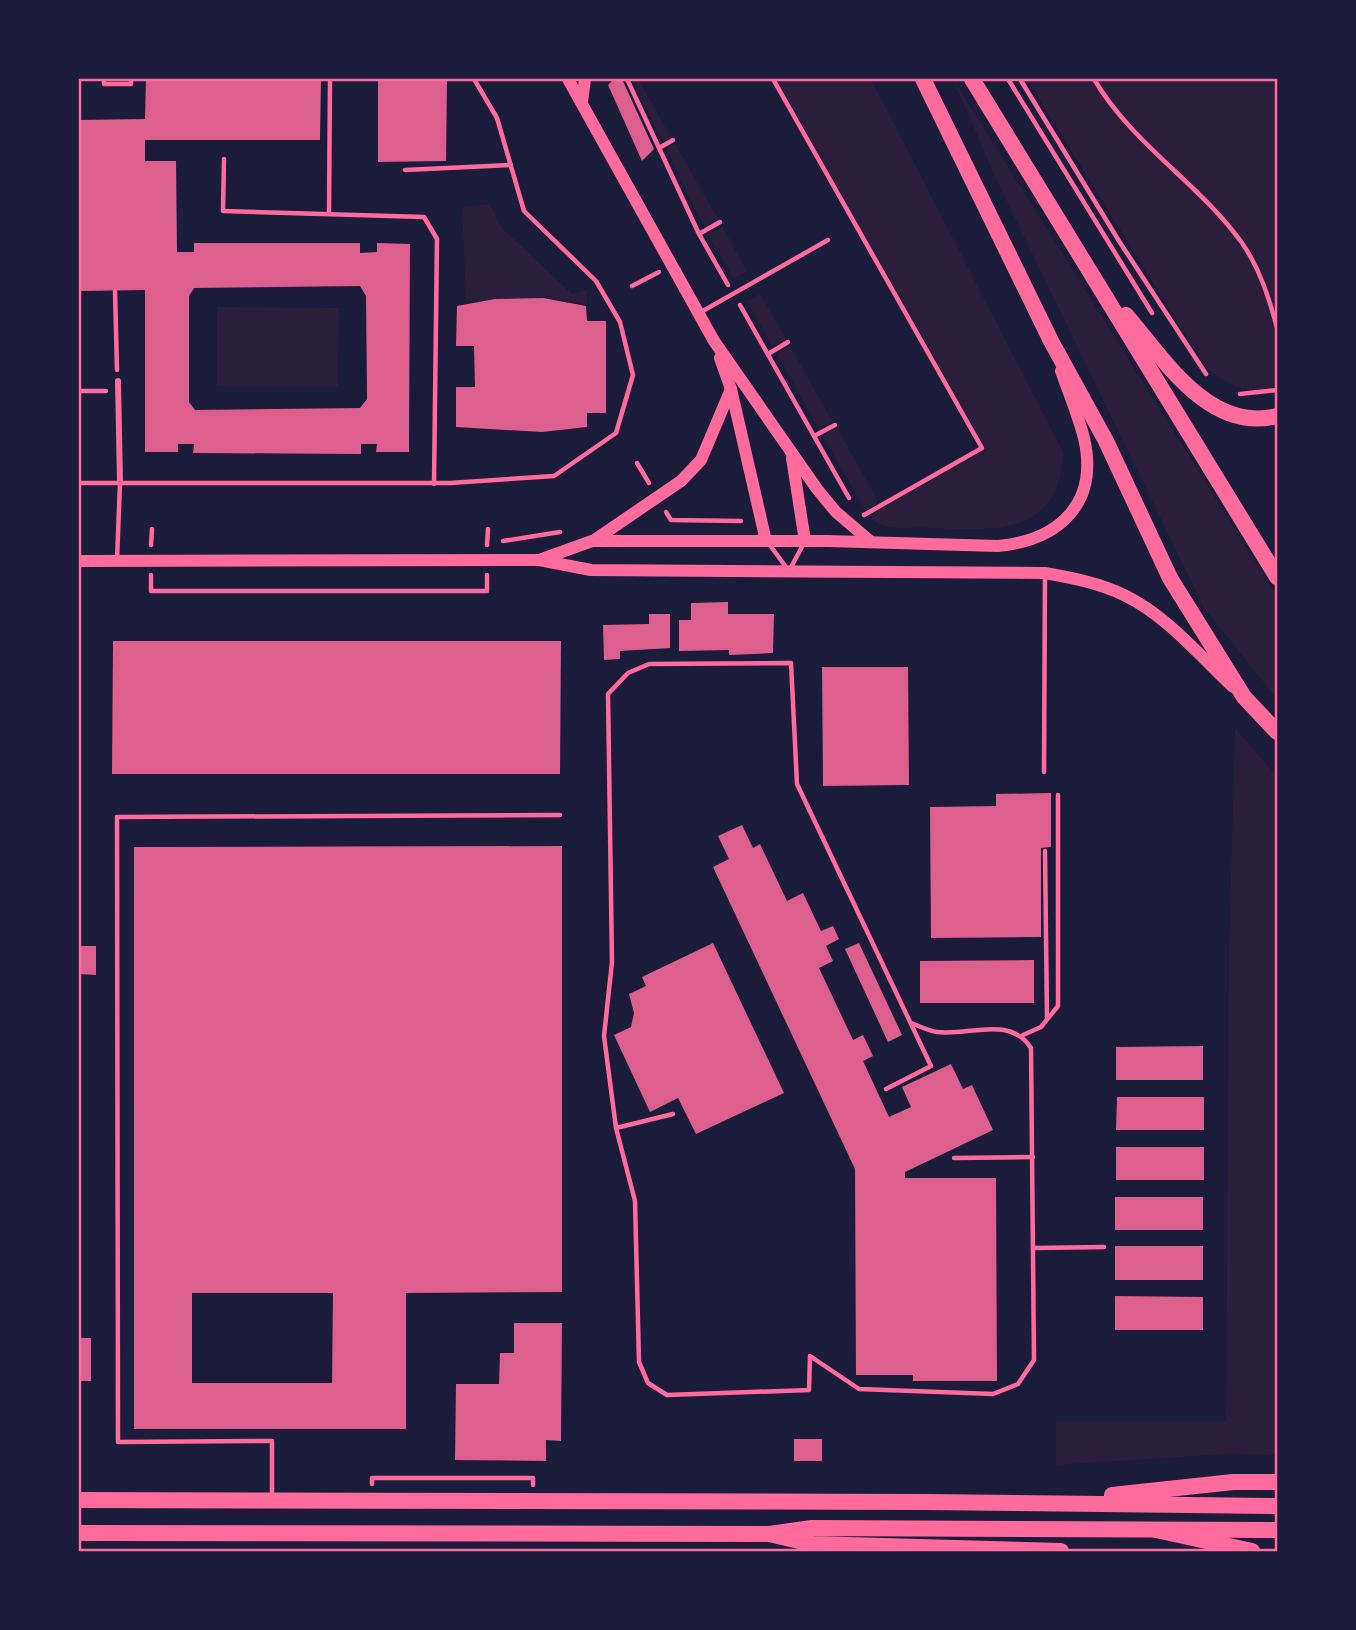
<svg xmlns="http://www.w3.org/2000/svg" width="1356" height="1630" viewBox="0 0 1356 1630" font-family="'Open Sans',sans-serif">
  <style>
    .green { fill: #2a1e3b }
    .building { fill: #dd5f8e; fill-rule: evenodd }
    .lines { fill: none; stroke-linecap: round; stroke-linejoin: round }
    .path { stroke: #ff6b9d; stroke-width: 4.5 }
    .service { stroke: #ff6b9d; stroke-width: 4.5 }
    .pedestrian { stroke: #ff6b9d; stroke-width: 6 }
    .tertiary { stroke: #ff6b9d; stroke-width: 12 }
    .primary { stroke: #ff6b9d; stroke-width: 16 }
    .trunk { stroke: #ff6b9d; stroke-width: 16 }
    .neatline { fill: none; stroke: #ff6b9d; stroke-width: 2.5 }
  </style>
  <rect width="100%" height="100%" fill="#1b1b3a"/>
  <g class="green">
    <path d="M632,79H638L671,137L662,142Z"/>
    <path d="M776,79H871L1063,452C1060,538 993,530 929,528C909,527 882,532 868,516L986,449Z"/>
    <path d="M953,79L1277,596V699L1204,608L996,179Z"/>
    <path d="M1027,79H1277V387C1246,394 1227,386 1204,365Z"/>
    <path d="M675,144L718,219L704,227L666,149Z"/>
    <path d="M490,204L501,227L572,294L587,290V305L544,297L466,301L462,207Z"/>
    <path d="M722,226L747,271L734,279L708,234Z"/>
    <path d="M760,294L786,338L772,346L747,301Z"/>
    <path d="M217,307L339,308L338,386H217Z"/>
    <path d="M790,346L832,421L819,429L777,354Z"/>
    <path d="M837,428L879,503L866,511L823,436Z"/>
    <path d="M1235,728L1277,776V1455L1227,1454L1056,1465V1422H1226L1229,949Z"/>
  </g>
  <g class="building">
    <path d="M146,79H321L320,140H145V161H176L177,252H194V243H360V253L377,252V243L410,244L409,452H376L377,444H361V454L193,453L194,444H178V452H145V290L79,291V120L145,119ZM360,286L366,296L367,399L360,408L195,410L189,402V296L194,288Z"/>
    <path d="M614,79H622L654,149L642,161L608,85Z"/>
    <path d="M378,81H447L446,161L378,162Z"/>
    <path d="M543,298L586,306L587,321H606V413H587V427L542,432L456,427V387H475L474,346H456L457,306L495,299Z"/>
    <path d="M728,602V614H774L773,653L729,655V650L679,651V620H691V603Z"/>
    <path d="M649,614H670V648L620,651V659L604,660L603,625L649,624Z"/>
    <path d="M113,641H561L560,774H112Z"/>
    <path d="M822,667H908L909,785L823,786Z"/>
    <path d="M1051,793V847L1041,848V937L931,938L930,807L996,806V794Z"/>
    <path d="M742,825L753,848L760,844L787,901L803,893L821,931L833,926L839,939L826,946L833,961L819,968L853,1040L863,1035L873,1056L863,1061L889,1117L911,1107L902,1087L951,1064L963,1089L972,1085L993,1130L905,1172V1178H996L997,1381H913V1375H856L855,1169L713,867L729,859L718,836Z"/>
    <path d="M562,846V1292L406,1293V1429H134V847ZM192,1293H333L332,1383H192Z"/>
    <path d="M713,943L784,1093L696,1134L678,1098L650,1112L614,1035L631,1027L634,1013L629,994L646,986L642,977Z"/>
    <path d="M859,943L902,1035L888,1042L845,949Z"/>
    <path d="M79,946H96V975L79,974Z"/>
    <path d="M1034,960V1003H920V961Z"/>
    <path d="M1203,1046V1080H1116V1047Z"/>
    <path d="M1117,1097H1204V1130H1116Z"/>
    <rect x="1116" y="1147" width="88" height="33"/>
    <rect x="1115" y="1197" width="88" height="33"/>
    <rect x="1115" y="1246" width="88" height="34"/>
    <path d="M1115,1296L1203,1297V1330H1115Z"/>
    <path d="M514,1323H562L561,1441L546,1440V1461L455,1460L456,1384H499L500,1353H514Z"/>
    <rect x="79" y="1338" width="12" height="43"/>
    <rect x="794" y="1439" width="28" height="22"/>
  </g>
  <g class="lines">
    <g class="path">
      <path d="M627,79L699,234L728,285"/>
      <path d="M773,79L982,448L864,515"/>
      <path d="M1008,79L1152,313"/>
      <path d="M1020,79L1119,241L1206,374"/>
      <path d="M1094,79C1132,144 1199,183 1242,243C1260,269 1269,298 1277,328"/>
      <path d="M659,148L673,140"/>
      <path d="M699,234L720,222"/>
      <path d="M632,286L659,272"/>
      <path d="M115,291L117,370"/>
      <path d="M740,305L849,498"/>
      <path d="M768,354L788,342"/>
      <path d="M79,391H106"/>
      <path d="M1240,394L1277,390"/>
      <path d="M814,436L835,425"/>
      <path d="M637,463L649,483"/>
      <path d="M666,512L671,520L741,521"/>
      <path d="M503,541L560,532"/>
      <path d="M151,545L152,529"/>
      <path d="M487,545L488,529"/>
      <path d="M151,575V591H487V575"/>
      <path d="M372,1484V1478H533V1485"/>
    </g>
    <g class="service">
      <path d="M104,79V84H131V79"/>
      <path d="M224,159L223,211L424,217L437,239L434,484"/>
      <path d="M405,170L511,165"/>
      <path d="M329,214L330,79"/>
      <path d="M701,312L828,240"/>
      <path d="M79,483H450L554,476L616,433L633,375L620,322L596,281L524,211L497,118L474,79"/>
      <path d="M769,544L789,571L804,543"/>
      <path d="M117,560L120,483"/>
      <path d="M1044,772L1045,573"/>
      <path d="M1045,851L1047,1018"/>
      <path d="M1023,1035L1041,1027L1058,1006V795"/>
      <path d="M886,1089L931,1066L797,784L791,663L649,664L628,673L608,694L612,962L604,1036L616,1128L635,1201L639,1362L648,1383L667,1395L809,1390L810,1356L859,1389L993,1394L1018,1384L1034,1360L1031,1048C1010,1015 970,1036 937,1032C929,1031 919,1026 911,1023"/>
      <path d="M616,1128L673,1114"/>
      <path d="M954,1158L1033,1157"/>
      <path d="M1035,1248L1104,1247"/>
      <path d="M272,1496V1441L118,1442L117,817L560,815"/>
    </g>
    <path class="pedestrian" d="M118,381L120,483"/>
    <g class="tertiary">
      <path d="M568,79L714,341L817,489L836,512L870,541"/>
      <path d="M582,102L585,79"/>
      <path d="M720,358L731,389L766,541"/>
      <path d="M792,458L805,541"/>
      <path d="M593,541L681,481L701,460L731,389"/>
      <path d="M542,559L592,541H828L998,546C1060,540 1099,503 1084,438C1078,415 1069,393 1061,371"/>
      <path d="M79,561L539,560L591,570L1045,573C1073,578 1099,583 1124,595C1166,615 1200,656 1233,687"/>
    </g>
    <g class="primary">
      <path d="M1112,1495L1233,1482H1277"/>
      <path d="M79,1500L926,1502L1277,1506"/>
      <path d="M79,1533L769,1534L812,1528L1277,1530"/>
    </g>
    <g class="trunk">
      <path d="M923,79L1051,341L1106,441L1170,578L1244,697L1277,732"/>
      <path d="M972,79L1277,577"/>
      <path d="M1126,315C1164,359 1209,433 1277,416"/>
      <path d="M1156,1530L1252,1551"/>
      <path d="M769,1534L812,1544L1061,1551"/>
    </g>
  </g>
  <rect width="1356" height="1630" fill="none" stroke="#1b1b3a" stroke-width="161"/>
  <rect x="80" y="80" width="1196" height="1470" class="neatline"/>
</svg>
